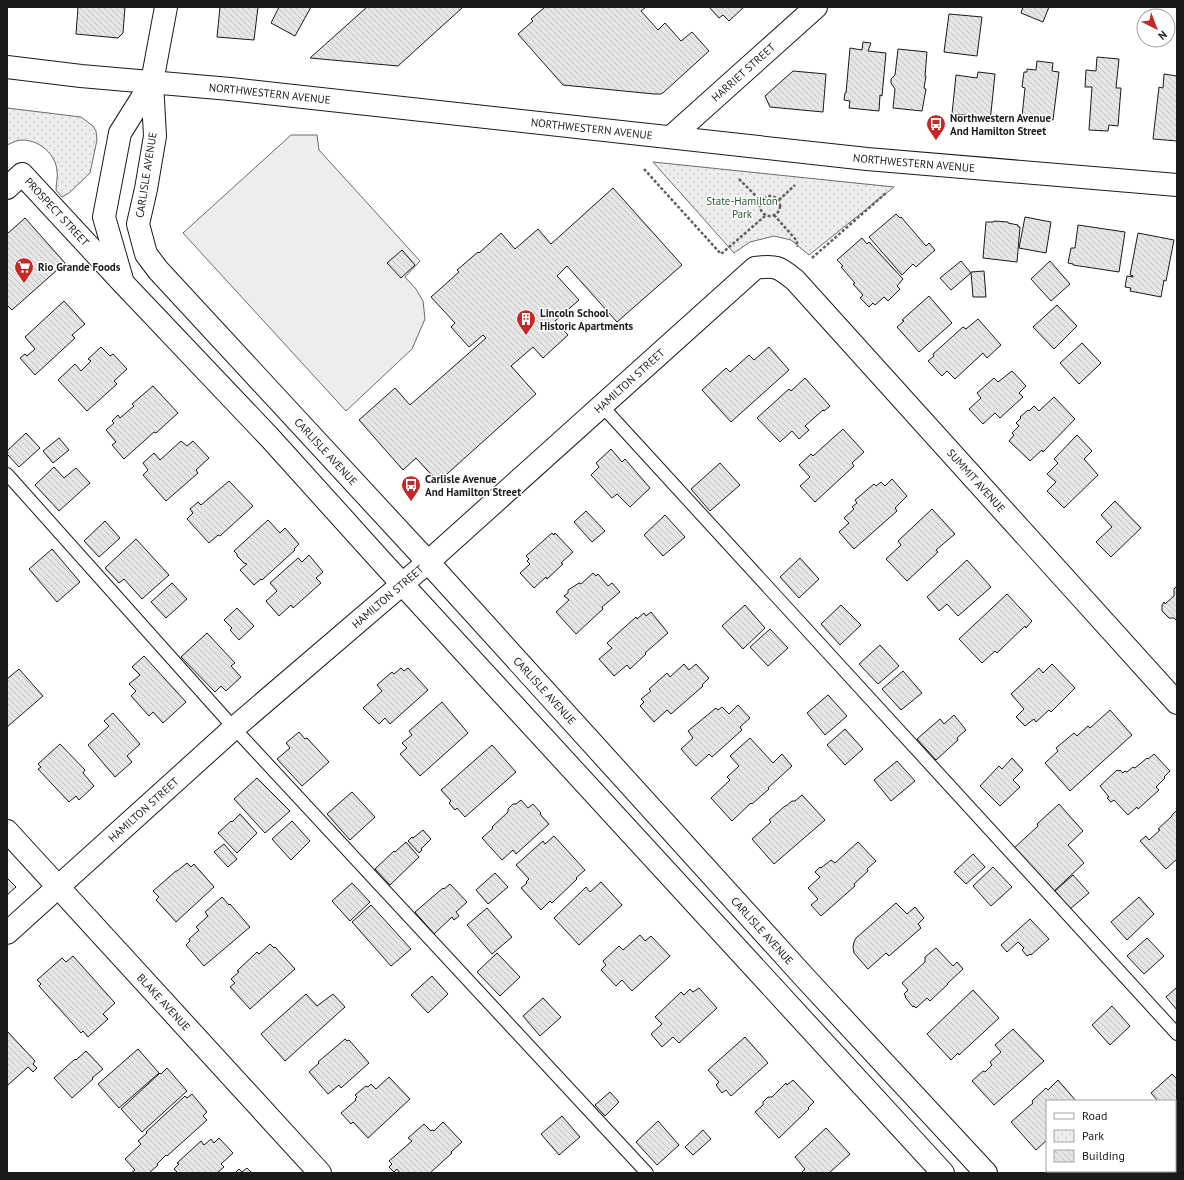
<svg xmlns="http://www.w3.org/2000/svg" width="1184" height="1180" viewBox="0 0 1184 1180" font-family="'PT Sans',sans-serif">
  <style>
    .park { fill: url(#park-dots); stroke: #6a6a6a }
    .built { fill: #ededed; stroke: #6a6a6a }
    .building { fill: url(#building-back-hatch); stroke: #1a1a1a }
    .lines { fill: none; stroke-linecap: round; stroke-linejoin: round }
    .service-casing { stroke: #1a1a1a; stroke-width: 14 }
    .minor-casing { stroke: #1a1a1a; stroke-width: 24 }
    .tertiary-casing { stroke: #1a1a1a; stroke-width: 24 }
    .primary-casing { stroke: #1a1a1a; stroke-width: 24 }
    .path { stroke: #5f5f5f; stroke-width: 2.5; stroke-dasharray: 3 2; stroke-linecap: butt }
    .service { stroke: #fff; stroke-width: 12 }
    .minor { stroke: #fff; stroke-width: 22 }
    .tertiary { stroke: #fff; stroke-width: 22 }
    .primary { stroke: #fff; stroke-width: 22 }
    .labels { text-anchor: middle; stroke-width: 3; stroke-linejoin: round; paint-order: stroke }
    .street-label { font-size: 11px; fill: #1a1a1a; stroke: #fff }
    .poi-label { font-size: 11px; font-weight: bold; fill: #1a1a1a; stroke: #fff; text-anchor: start }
    .park-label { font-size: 11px; fill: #2b5a34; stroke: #fff }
  </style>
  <defs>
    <pattern id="park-dots" width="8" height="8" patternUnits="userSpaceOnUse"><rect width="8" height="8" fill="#ededed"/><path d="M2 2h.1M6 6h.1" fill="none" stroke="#cbcbcb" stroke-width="1.8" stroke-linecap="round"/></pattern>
    <pattern id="building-back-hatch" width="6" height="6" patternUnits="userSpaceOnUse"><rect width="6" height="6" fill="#e6e6e6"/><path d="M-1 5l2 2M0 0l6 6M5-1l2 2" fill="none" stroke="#c5c5c5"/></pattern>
  </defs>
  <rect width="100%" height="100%" fill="#fff"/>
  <g class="park">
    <path d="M7,108L81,117L93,126L96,131L97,140L90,173L69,193L62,197L56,190C56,184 58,177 57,171C56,152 34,136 16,141C13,142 10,144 7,145Z"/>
    <path d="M653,162L894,187L809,255L791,240L774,236L750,242L734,253Z"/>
  </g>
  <path class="built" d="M291,135H317L319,150L420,261L405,277L416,289L423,301L425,319L412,349L346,411L183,233Z"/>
  <g class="building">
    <path d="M78,7H125L123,33L118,38L76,34Z"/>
    <path d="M220,7H258L254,40L217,37Z"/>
    <path d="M279,7H311L295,36L271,23Z"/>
    <path d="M367,7H461L462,8L398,66L310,58Z"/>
    <path d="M545,7L547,8L548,7H646L641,11L658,30L665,23L681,41L692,32L709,51L664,92L661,94H654L563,85L518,34L533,21L531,19Z"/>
    <path d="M709,7H744L729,21L723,15L719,18Z"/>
    <path d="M1023,7H1049L1043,22L1021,13Z"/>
    <path d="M1156,9L1163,16H1148Z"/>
    <path d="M949,14L982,17L977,56L944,52Z"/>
    <path d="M1144,19V29L1139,24Z"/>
    <path d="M1168,22L1174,29L1168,34Z"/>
    <path d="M1154,40H1161L1157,44Z"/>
    <path d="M863,42L871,43L868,51L886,53L882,96L880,95L879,111L849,108L850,101L844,100L845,93H846L850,48L862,50Z"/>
    <path d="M898,49L927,52L925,76H926L924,88L926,89L922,111L893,108L895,89L891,83V79L895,75Z"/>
    <path d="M1097,57L1119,59L1116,88H1121L1118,126L1109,125L1108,131L1089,130L1092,87H1085L1086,70L1096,71Z"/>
    <path d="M1037,61L1053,63L1052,71L1059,72L1053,120L1022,116L1025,88L1022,87L1024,72H1027V69L1036,70Z"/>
    <path d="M793,71L826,74L823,112L770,107L765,96Z"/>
    <path d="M978,72L995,74L990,122L965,120L966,115L952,114L956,75L977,78Z"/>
    <path d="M1164,74L1177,76V141L1153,139L1159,87L1163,88Z"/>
    <path d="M613,188L682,265L617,322L567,266L557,276L579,300L555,321L568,335L543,358L533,347L511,366L536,394L438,482L416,458L403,470L359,420L395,388L410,405L486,338L483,335L469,347L451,327L455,323L431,297L459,272L457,270L478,252L479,253L501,233L515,249L538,229L551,244Z"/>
    <path d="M896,214L900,218L901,217L926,246L929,243L935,250L916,267L913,264L902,275L869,237Z"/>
    <path d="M1025,217L1051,222L1046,253L1019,248Z"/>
    <path d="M25,218L65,263L12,310L7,305V234Z"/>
    <path d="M994,221L1008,222V223L1018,225V227H1020L1017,262L983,258L986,222H994Z"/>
    <path d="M1078,225L1125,232L1119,272L1073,265V264L1068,263L1071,248H1075Z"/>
    <path d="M1138,233L1174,240L1166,281L1164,280L1161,297L1130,291L1131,288L1125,287L1127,276L1133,277V276L1130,275Z"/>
    <path d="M862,238L867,244L869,242L903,279L897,286L900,289L888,301L884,297L875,305L873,303L869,307L860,298L863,295L853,284L855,283L841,267L843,266L837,260Z"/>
    <path d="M402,250L415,265L401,278L387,263Z"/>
    <path d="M961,261L971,273L951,290L940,278Z"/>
    <path d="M1050,261L1070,284L1051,301L1031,279Z"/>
    <path d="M984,271L986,297H973L971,272Z"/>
    <path d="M929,296L952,323L919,352L897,327L904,321L902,320Z"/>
    <path d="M64,301L85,324L72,335L75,338L35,375L20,358L25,354L27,356L35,349L25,337Z"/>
    <path d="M1057,305L1077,326L1054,349L1033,327Z"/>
    <path d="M978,319L1001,345L987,358L983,353L955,379L947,371L942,376L928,361L934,356L933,354L963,327L966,329Z"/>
    <path d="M1082,343L1101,363L1079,384L1060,363Z"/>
    <path d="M101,347L110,356L113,354L127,369L114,381L117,384L87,411L58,380L75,364L81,371L91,361L88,359Z"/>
    <path d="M769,347L789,370L731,422L702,390L726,368L730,372L749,355L754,360Z"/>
    <path d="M1012,371L1026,386L1019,393L1023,397L1000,418L995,413L983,424L969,409L981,398L977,393L994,378L998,382Z"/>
    <path d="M805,378L830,406L824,411L823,410L805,426L809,430L799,439L792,431L780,442L757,418L789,389L791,391Z"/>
    <path d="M153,386L178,413L156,433L154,432L124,459L112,445L116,442L106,430L114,423L112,421L118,415L120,418L134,406L132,404Z"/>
    <path d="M1054,397L1075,419L1043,452L1042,450L1030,461L1009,441L1014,435L1012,433L1019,426L1016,423L1021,418L1020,417L1028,410L1029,411L1034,406L1039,411Z"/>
    <path d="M843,429L864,452L852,463L854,466L815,502L800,486L810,477L799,465L811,454L813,456Z"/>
    <path d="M26,433L40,448L19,467L7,454V451Z"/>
    <path d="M1077,435L1092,451L1084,459L1098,475L1064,508L1047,491L1056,482L1047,474L1058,463L1054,459Z"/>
    <path d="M59,438L69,450L53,463L43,451Z"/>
    <path d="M181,441L187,446L193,441L209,458L196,470L198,473L166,501L143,475L148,470L143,463L154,453L160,460Z"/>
    <path d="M611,449L622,462L625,459L650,488L630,507L617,494L612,498L591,475L599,467L596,463Z"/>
    <path d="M720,463L740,485L710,511L691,489Z"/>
    <path d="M54,467L64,478L76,468L90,483L59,511L35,485Z"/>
    <path d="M892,479L907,496L895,508L897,511L854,549L839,532L849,523L844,518L854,509L852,507L857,503L855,500L874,484L876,486L881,482L885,486Z"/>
    <path d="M229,481L253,506L220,536L218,535L209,543L187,519L193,513L190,509L198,502L201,505Z"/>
    <path d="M1115,501L1141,528L1111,557L1096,542L1112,527L1101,515Z"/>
    <path d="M932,509L955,534L936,550L938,552L907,581L886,559L901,545L898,541Z"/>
    <path d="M586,511L605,531L592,542L574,522Z"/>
    <path d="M665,515L685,537L663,556L644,535Z"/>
    <path d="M268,520L280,533L285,528L299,544L294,549L295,550L262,580L261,579L254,585L240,570L247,564L244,563L237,556V554L234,551Z"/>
    <path d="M105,521L120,538L99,557L84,541Z"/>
    <path d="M552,533L554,535L555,533L573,552L561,563L563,564L547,579L546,577L534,588L520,573L530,564L527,561L529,559L526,556Z"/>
    <path d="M136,539L169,575L142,599L124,579L119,583L105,568Z"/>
    <path d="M52,549L80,582L57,602L29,569Z"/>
    <path d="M309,555L323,572L316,578L321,583L293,608L291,605L279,616L266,601L277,591L270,583L298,558L302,562Z"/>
    <path d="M800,558L819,579L799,598L780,577Z"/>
    <path d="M967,560L991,587L958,616L947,604L939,611L927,597Z"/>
    <path d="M593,573L596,576L598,574L608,586L612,583L620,592L602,607L603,609L576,634L556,612L569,600L564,596L568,593V590L579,583L581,584Z"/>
    <path d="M172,583L187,599L166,618L151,602Z"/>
    <path d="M1177,586V621L1174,618H1169L1162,611V605L1164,602L1165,604L1174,596V589Z"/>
    <path d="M1007,594L1032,621L1026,628L1025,626L997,653L995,651L982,663L959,639Z"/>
    <path d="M745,605L765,628L743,649L722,626Z"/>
    <path d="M841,605L861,625L840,645L821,624Z"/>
    <path d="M237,608L254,626L239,640L230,630L232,628L224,620Z"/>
    <path d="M651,612L668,633L645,653L646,654L630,669L627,665L614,676L599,659L612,648L607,643L636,617L637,619L644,613L646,616Z"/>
    <path d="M770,629L788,648L768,666L750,647Z"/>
    <path d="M207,633L235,663L231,666L241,677L226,691L221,686L215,692L181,657Z"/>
    <path d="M880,645L899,666L878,684L859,664Z"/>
    <path d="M144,656L186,702L163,723L153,712L149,716L131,696L136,691L129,684L140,675L132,667Z"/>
    <path d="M684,664L689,670L696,664L709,678L702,685L703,686L671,714L667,710L654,722L640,706L644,702L641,699L651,691L649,689L667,673L670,677Z"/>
    <path d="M1052,664L1075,688L1051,712L1049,710L1036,722L1034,719L1025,726L1016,717L1024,709L1011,694L1039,668L1043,673Z"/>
    <path d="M401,668L404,671L408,668L428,690L390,724L385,718L379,724L363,708L382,691L377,685L392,672L394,674Z"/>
    <path d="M19,669L43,696L7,727V679Z"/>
    <path d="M903,671L922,693L901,710L882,689Z"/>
    <path d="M828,695L847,716L825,735L807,713Z"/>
    <path d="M442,702L468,733L420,776L400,754L407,748L402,743L412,735L409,731Z"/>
    <path d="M738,705L750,718L740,727L742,730L712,757L709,754L696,766L681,749L693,738L688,731L716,708L718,710L722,707L729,714Z"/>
    <path d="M1110,710L1132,735L1070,791L1045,763L1058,751L1056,748L1074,733L1077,736L1088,726L1090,728Z"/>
    <path d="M113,713L140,744L127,756L132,762L115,777L88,745L109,726L104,721Z"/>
    <path d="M954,715L966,730L957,738L958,740L936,760L917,739L940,719L944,724Z"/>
    <path d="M845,729L863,749L845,765L827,745Z"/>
    <path d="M299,732L305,739L307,738L329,762L302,786L277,759L290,748L286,743Z"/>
    <path d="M750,738L773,763L782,754L792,766L768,788L769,789L752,804L751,803L732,821L711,798L730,780L727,777L739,766L730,756Z"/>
    <path d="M60,744L85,770L83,773L94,786L79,800L76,796L69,802L38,769L41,767L38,764Z"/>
    <path d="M492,745L516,772L465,817L457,808L455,810L449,803L451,801L441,790Z"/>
    <path d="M1154,754L1170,771L1164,777L1165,778L1156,787L1159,790L1138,809L1137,807L1128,815L1114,800L1111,802L1107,798L1109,797L1100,786L1117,770L1119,771L1120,770L1123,773L1125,771L1127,772L1133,767L1135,768L1147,758L1148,759Z"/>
    <path d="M1012,758L1023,770L1013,780L1020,787L1000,806L980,786L999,766L1002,769Z"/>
    <path d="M897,761L915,781L891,801L874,780Z"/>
    <path d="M257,778L290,811L265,833L234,799Z"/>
    <path d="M352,792L375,817L350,840L327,814Z"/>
    <path d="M802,795L825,820L774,864L752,839L771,822L769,820L785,806H786L792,801H795Z"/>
    <path d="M521,800L528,808L533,804L541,813L540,814L549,824L516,854L513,850L502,860L482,838L493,828L492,827L508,812V809L513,804H516Z"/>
    <path d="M1059,804L1083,831L1068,845L1084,863L1052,893L1012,850L1038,826L1037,824Z"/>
    <path d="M1177,810V859L1166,869L1140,841L1146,836L1149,840L1160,830L1158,829L1172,816V815Z"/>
    <path d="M240,814L257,833L237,853L218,833L231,821L232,822Z"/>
    <path d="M292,821L310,841L291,860L272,839Z"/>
    <path d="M423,830L431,839L421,849L422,850L419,853L408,841L412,837L413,838Z"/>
    <path d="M554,836L585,870L576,878L577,879L552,903L550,901L541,910L521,888L527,883L526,882L529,879L516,865L543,841L545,844Z"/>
    <path d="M406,842L419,857L390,885L375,869L394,851L395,852Z"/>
    <path d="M858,842L876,861L867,869L868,871L854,884L855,886L821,916L811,905L818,899L808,888L820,877L815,872L820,867L821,868L831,860L835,863Z"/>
    <path d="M224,844L237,859L228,867L214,852Z"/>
    <path d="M973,854L985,867L966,884L954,872Z"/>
    <path d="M187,863L191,867L194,864L214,887L176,922L156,900L159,897L153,891L176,871H177Z"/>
    <path d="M993,867L1012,887L991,906L973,886Z"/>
    <path d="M495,873L508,887L488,904L476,890Z"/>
    <path d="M1073,875L1089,893L1070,909L1055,891Z"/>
    <path d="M7,878L16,887L7,895Z"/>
    <path d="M601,882L622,905L579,945L554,918L586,887L590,892Z"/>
    <path d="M352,883L370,902L350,921L332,901Z"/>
    <path d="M450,884L467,902L456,912L459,916L454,920L452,917L434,934L415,912L443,888L444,889Z"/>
    <path d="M222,897L229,905L230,904L250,927L204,966L186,945L190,941L189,939L199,930L196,927L208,916L205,912Z"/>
    <path d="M1139,897L1154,914L1127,940L1111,922Z"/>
    <path d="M896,903L907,914L915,907L924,918L918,924L921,928L889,956L886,953L868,969L854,953L853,947L854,942L856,938Z"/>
    <path d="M371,905L411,949L391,966L352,922Z"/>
    <path d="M487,908L512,937L492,954L467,925Z"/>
    <path d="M1030,919L1049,939L1031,955L1030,954L1027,956L1022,950L1024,948L1018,942L1007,952L1001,945Z"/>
    <path d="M640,935L645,941L651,936L670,956L632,991L622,980L616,986L601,970L606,965L603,961L619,946L623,950Z"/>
    <path d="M1147,938L1164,956L1144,974L1127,956Z"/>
    <path d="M270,944L274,948L275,947L295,969L250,1009L230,987L235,983L231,979L239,972L237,971L257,952L259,954Z"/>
    <path d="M936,948L953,966L957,962L963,969L947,984H948L930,1001L927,998L916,1008L914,1006L913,1007L905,997H906L904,994L908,990L902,983L925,962V957Z"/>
    <path d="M497,953L520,977L500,996L477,972Z"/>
    <path d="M73,956L115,1003L103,1014L108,1019L88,1037L83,1031L81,1033L39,986L41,984L37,980L62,958L66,962Z"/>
    <path d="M432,976L448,994L428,1013L411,995Z"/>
    <path d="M1177,987V1010L1166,997Z"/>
    <path d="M699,988L717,1008L679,1043L673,1037L662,1047L651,1034L662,1024L655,1017L681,992L684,995L690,989L693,992Z"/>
    <path d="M973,990L999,1018L959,1055L958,1053L951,1060L927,1034Z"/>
    <path d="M306,994L317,1006L333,994L345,1007L285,1061L261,1034Z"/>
    <path d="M543,998L561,1017L540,1036L523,1016Z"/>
    <path d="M1112,1006L1130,1026L1110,1045L1092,1025Z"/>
    <path d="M1013,1029L1044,1061L994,1105L972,1081L983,1071L985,1072L992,1065L990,1062L1001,1052L995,1045Z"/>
    <path d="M7,1031L35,1061L33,1064L37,1068L33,1072L28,1067L8,1085L7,1084Z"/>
    <path d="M745,1037L768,1063L731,1096L726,1090L722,1093L716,1085L719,1082L708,1070Z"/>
    <path d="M345,1039L347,1041L349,1040L369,1063L341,1088L339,1085L328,1094L309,1072L319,1063L318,1062Z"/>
    <path d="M138,1049L159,1073L119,1108L98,1084Z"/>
    <path d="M86,1051L103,1069L92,1078L93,1079L72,1098L54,1078L75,1059L76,1060Z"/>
    <path d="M167,1068L187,1091L142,1132L121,1109L160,1073L161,1074Z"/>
    <path d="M1172,1074L1177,1079V1105L1175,1106V1101H1158L1151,1093Z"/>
    <path d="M389,1077L410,1099L368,1138L353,1122L351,1124L341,1113L356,1100L355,1099L357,1097L355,1095L366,1086L368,1087L371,1084L376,1089Z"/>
    <path d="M793,1080L814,1102L808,1108L809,1109L779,1138L755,1112L763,1105V1102L768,1097H772L786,1083L787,1085Z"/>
    <path d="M1058,1080L1076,1101H1047V1140L1036,1150L1011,1122L1033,1103L1032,1101L1046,1088L1048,1090Z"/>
    <path d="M610,1092L619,1102L605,1116L595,1105Z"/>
    <path d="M192,1094L207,1112L203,1116L207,1120L167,1156L166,1155L157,1164L158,1165L149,1173H131L135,1170L125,1159L141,1144L138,1141L147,1133L146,1132L185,1096L187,1098Z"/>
    <path d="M562,1116L580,1137L559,1155L541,1134Z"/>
    <path d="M658,1121L679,1145L657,1165L636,1142Z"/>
    <path d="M443,1122L462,1142L451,1152L452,1153L430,1173H400L397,1169L394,1172L389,1167L392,1164L389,1161L412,1141L408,1138L424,1124L431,1131L432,1130L434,1131Z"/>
    <path d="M826,1128L850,1154L829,1173H801L805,1169L795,1157Z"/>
    <path d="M703,1130L711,1139L693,1155L685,1147Z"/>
    <path d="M219,1138L233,1153L221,1164L224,1167L217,1173H178L174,1169L179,1164L177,1163L201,1141L204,1145L211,1139L214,1143Z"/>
    <path d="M247,1168L252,1173H233L234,1172L235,1173L239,1169L242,1172Z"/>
    <path d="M1055,1171H1106L1103,1173H1057Z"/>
    <path d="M1135,1171H1161L1163,1173H1133Z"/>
  </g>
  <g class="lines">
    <g class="service-casing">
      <g id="service">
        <path d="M602,406L1177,1034"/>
        <path d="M7,474L234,728L647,1173"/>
      </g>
    </g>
    <g class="minor-casing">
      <g id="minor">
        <path d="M152,82L166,7"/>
        <path id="s1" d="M671,137L816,7"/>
        <path id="s2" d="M7,188L22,174L123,283"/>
        <path id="s3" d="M7,831L320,1173"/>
        <path id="s4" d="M7,933L234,728L428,562L755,268C776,265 779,267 795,280L1177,703"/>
      </g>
    </g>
    <g class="tertiary-casing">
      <g id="tertiary">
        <path d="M152,82L120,133L104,217L123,283L271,439L382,562L943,1173"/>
        <path id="s5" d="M152,82L155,136L146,189L138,224L146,254L158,270L428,562L806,979L986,1173"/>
      </g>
    </g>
    <g class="primary-casing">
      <g id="primary">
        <path id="s6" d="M7,67L81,76L230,89L867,159L1177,185"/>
      </g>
    </g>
    <g class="path">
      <path d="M644,169L721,254L765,216"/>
      <path d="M739,179L761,201"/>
      <circle cx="770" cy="206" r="10"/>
      <path d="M779,200L795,185"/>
      <path d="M774,215L797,241V247"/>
      <path d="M812,258L886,193"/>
    </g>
    <use href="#service" class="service"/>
    <use href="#minor" class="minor"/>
    <use href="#tertiary" class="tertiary"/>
    <use href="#primary" class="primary"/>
  </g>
  <defs>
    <g id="bus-pin" transform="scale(1)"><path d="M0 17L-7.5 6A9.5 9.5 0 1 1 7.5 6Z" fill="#c62828" stroke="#fff"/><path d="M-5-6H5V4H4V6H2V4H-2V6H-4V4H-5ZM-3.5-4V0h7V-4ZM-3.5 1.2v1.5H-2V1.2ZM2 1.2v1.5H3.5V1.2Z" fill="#fff"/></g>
    <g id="supermarket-pin" transform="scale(1)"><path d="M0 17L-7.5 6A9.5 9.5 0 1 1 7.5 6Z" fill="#c62828" stroke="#fff"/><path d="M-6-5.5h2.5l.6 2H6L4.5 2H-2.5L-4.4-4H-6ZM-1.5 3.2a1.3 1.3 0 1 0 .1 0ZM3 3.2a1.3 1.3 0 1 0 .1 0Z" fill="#fff"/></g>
    <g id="building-pin" transform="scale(1)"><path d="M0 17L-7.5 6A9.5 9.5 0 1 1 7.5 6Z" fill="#c62828" stroke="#fff"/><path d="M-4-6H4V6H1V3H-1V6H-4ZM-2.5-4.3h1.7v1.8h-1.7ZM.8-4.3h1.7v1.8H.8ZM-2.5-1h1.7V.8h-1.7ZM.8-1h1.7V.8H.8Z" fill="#fff"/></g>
  </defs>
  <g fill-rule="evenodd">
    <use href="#bus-pin" x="936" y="124"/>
    <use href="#supermarket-pin" x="24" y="267"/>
    <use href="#building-pin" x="526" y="319"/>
    <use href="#bus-pin" x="411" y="485"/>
  </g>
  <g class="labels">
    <g class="street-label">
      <text dy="4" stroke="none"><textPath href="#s1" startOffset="97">HARRIET STREET</textPath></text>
      <text dy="4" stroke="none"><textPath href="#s6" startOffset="264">NORTHWESTERN AVENUE</textPath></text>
      <text dy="4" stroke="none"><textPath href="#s6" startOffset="588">NORTHWESTERN AVENUE</textPath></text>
      <text dy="4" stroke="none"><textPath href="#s6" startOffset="912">NORTHWESTERN AVENUE</textPath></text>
      <text transform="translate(146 175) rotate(-81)" y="4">CARLISLE AVENUE</text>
      <text dy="4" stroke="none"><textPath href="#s2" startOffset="72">PROSPECT STREET</textPath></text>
      <text dy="4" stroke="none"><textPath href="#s4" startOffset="832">HAMILTON STREET</textPath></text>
      <text dy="4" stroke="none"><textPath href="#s5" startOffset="442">CARLISLE AVENUE</textPath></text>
      <text dy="4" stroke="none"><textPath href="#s4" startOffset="1315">SUMMIT AVENUE</textPath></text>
      <text dy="4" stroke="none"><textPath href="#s4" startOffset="508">HAMILTON STREET</textPath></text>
      <text dy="4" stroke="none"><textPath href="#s5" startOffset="766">CARLISLE AVENUE</textPath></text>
      <text dy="4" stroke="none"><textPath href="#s4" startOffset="184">HAMILTON STREET</textPath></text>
      <text dy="4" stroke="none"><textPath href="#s5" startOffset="1090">CARLISLE AVENUE</textPath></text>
      <text dy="4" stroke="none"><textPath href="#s3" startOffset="232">BLAKE AVENUE</textPath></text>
    </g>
    <g class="poi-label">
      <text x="950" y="122">Northwestern Avenue<tspan x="950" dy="13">And Hamilton Street</tspan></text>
      <text x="38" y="271">Rio Grande Foods</text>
      <text x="540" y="317">Lincoln School<tspan x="540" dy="13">Historic Apartments</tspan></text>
      <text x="425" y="483">Carlisle Avenue<tspan x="425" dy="13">And Hamilton Street</tspan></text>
    </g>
    <g class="park-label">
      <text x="742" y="205">State-Hamilton<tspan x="742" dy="13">Park</tspan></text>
    </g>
  </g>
  <rect width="1184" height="1180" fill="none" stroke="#1a1a1a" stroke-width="16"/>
  <rect x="1046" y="1100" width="130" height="72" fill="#ffffff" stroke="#a3a3a3"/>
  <rect x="1054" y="1113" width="20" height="6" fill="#ffffff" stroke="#a3a3a3"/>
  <text x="1082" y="1120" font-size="12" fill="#1a1a1a">Road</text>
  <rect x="1054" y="1130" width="20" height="12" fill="url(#park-dots)" stroke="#a3a3a3"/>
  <text x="1082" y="1140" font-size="12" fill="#1a1a1a">Park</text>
  <rect x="1054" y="1150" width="20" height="12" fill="url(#building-back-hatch)" stroke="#a3a3a3"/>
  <text x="1082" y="1160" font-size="12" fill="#1a1a1a">Building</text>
  <g transform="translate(1156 28) rotate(138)"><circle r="19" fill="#ffffff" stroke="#a3a3a3"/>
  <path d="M0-3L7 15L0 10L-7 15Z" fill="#c62828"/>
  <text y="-6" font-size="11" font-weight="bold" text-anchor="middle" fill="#1a1a1a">N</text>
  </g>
</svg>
